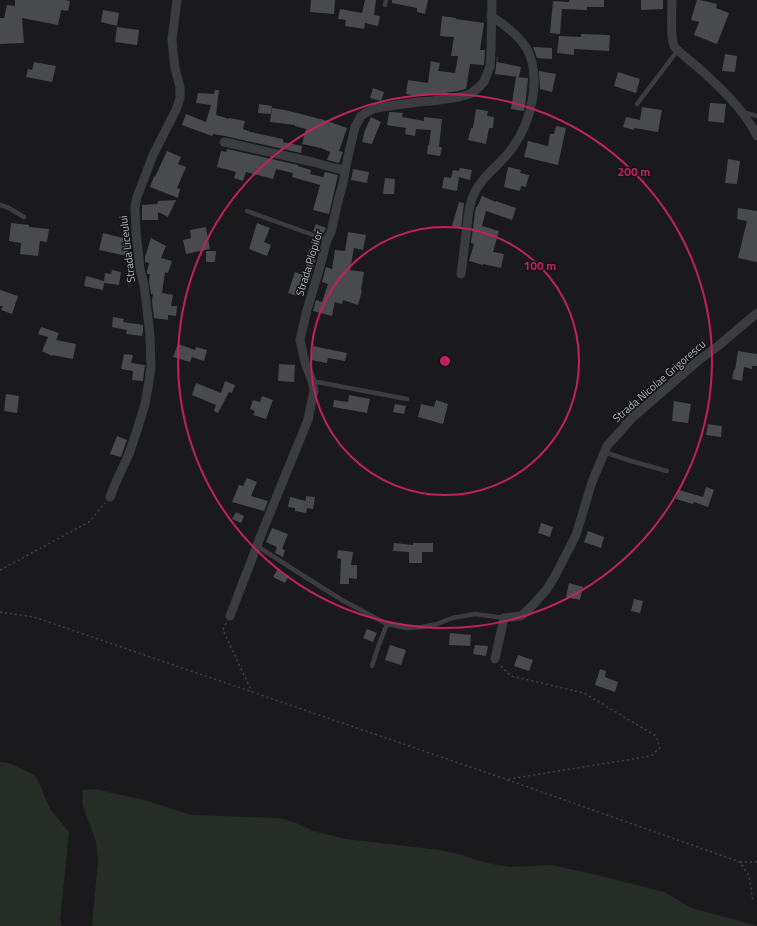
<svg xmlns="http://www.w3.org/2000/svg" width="757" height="926" viewBox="0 0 757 926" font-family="'Titillium Web',sans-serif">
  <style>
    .green { fill: #262d27 }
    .building { fill: #494a4e }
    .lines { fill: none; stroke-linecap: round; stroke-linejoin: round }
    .path { stroke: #424347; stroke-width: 1.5; stroke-dasharray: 2 3; stroke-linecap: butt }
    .lane { stroke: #3b3c40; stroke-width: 4.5 }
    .street { stroke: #3b3c40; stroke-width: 9 }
    .ring { fill: none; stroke: #c12060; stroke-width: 2 }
    .labels { text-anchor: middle; stroke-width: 3; stroke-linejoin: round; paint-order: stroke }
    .street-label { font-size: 11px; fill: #aeb2ba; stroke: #151517 }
    .centre { fill: #c12060; stroke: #151517; stroke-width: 2 }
    .ring-label { font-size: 12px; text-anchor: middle; font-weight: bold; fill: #c12060; stroke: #151517; stroke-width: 3; stroke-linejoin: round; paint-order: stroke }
  </style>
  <rect width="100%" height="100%" fill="#1a1a1c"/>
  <g class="green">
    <path d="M0,762L9,763L36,776L50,809L69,832L60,920L62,926H0Z"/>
    <path d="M95,789L148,801L191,815L280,818L296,823L313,831L346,839L439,850L455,853L487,863L509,867L551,865L593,874L664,892L691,908L733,919L757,926H92L98,860L96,842L82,803L83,790Z"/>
  </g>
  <g class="building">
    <path d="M15,0H65L70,1L68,11L61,10L58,25L22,18L24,43L0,44V18H4L7,5L15,6Z"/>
    <path d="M311,0H335L334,14L310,12Z"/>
    <path d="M365,0H376L374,15L380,16L378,26L365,23L364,29L345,26L346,20L338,19L340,9L362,13Z"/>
    <path d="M392,0H428L425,14L417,12V8L392,3Z"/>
    <path d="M569,0H604V7H587V10L562,9L560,34L550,33L553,1L569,2Z"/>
    <path d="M641,0H663V9L641,10Z"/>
    <path d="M697,0H700L717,4L716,8L729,13L717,44L694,35L699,22L691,20Z"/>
    <path d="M103,10L119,13L117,26L101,22Z"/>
    <path d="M442,16L456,18V19L484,23L480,50H485L484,65L470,64L466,89L458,91L431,95L419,96L406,94L408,80L428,83L431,61L440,63L438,71L455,73L458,56H451L454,37L440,36Z"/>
    <path d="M117,27L139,30L137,45L115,42Z"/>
    <path d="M581,34L610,35L609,51L574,49V55L557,53L559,36L581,37Z"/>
    <path d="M533,47L552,48V59L537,58Z"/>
    <path d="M725,54L737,56L735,72L722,71Z"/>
    <path d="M497,57H498L497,62L521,67L519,77L495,74Z"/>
    <path d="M34,62L56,66L52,82L26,77L28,69L32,70Z"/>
    <path d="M539,71L556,74L552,92L540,89Z"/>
    <path d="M618,72L640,79L636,93L614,86Z"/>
    <path d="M516,77L528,78L526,98L524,111L511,109Z"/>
    <path d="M373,88L384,92L381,101L370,98Z"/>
    <path d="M215,90H219L216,115L229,119V118L245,121L243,129L251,132L283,139V142L302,146L301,153L225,136L213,134L212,136L182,125L186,114L206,122L211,105L196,103L198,93L214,94Z"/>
    <path d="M710,103L726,104L724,123L708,121Z"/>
    <path d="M259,104L272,106L271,114L258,113Z"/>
    <path d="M642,107L662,110L658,132L634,128V130L623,127L626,117L640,120Z"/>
    <path d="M272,108L285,110L324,120L347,128L339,151L343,152L339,163L327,160L330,152L321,148L302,144L306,129L295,126V125L270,122Z"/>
    <path d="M476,109L488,111L487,116L494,117L493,128H489L486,144L468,140L471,128H473Z"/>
    <path d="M389,112H393L403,113L402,117L424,121V117L442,119L439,147H442L440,156L427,154L428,145H429L431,130L416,129L415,136L405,134L406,128L387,125Z"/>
    <path d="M371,117L381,122L375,136L372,144L362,142L365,130Z"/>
    <path d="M556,126L566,128L558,165L524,157L528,141L548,146L550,134H554Z"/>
    <path d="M227,149L298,165V166L311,170L310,174L323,177L325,172L338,175L329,214L313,210L320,185L292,177L293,173L276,169L273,179L246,172L243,181L234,178L236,172L217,167L221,151L226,152Z"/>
    <path d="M167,151L181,157L178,164L186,167L177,188L180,189L178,198L150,187L154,176L155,177Z"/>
    <path d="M728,159L740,161L737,184L725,183Z"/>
    <path d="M508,167L521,170L520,173L529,175L526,187L521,186L520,191L504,187Z"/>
    <path d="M460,168L472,170L470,180L459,177L457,191L442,188L444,177L451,178L453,170L459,171Z"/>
    <path d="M353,169L369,172L367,183L351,180Z"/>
    <path d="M385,178L395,179L394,194H383Z"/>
    <path d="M482,196L496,202V201L516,208L512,220L486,211L482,226L499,231L493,252L504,254L501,268L483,264V265L469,261L474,244L471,243L475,212L476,207H477Z"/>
    <path d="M176,200L168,217L158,212V220H142V205L157,204L158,201Z"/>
    <path d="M459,202L464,203L461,229L452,226Z"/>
    <path d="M738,208L757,211V262L738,258L747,221L737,219Z"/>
    <path d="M11,223L29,225V227L49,229L47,242L40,241L38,256L20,254L21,243L9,241Z"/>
    <path d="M257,223L270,228L264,242L271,245L267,256L249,249Z"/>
    <path d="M316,224L326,228L323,235L313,231Z"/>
    <path d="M206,227L210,249L186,254L183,240L191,238L190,230Z"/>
    <path d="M348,232L366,235L363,250L354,248L350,270L364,272L361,290L362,291L358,305L343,300L342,304L335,302L332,316L313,311L316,300L322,302L328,284L322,282L326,267L332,269L335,250L345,251Z"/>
    <path d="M103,233L131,240L127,256L99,250Z"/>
    <path d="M151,238L166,246L161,258L172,261L168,273L165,272L162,293L173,295L171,306H177L176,316L168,315V320L154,318L152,300L153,294H151L149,281L150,274H147V271L149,263L145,262V257Z"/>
    <path d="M314,239L320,242L310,280L303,279L308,259L306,258Z"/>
    <path d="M206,251H216L215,262H206Z"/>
    <path d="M112,270L121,272L119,285L104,283L103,290L84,286L86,276L104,281L105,273L111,274Z"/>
    <path d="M295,272L303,275L297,296L288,293Z"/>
    <path d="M0,290L18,296L12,314L1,310L3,306H0Z"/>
    <path d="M113,317L124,319L123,322L143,325V330L142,336L126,334L127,330L112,327Z"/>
    <path d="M41,327L59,333L56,340L76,344L73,359L52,355V356L42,351L48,337L38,334Z"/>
    <path d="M178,344L195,350L196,347L207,350L204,361L192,357L190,362L173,357Z"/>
    <path d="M313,346L347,353L345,361L328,358L327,363L311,360Z"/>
    <path d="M738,351L757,354V366H752V369L744,367L742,381L732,379L734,369L735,370Z"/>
    <path d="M124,354L133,355L131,363L145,365L143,381L132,380L133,371L121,369Z"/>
    <path d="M279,364L295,365L294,382L278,381Z"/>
    <path d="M225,381L235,385L232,393L229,392L218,413L214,411L216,405L192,395L196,383L221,393Z"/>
    <path d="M6,394L19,396L17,413L4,411Z"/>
    <path d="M349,395L370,399L367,413L333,407L334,400L348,402Z"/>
    <path d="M262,396L273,400L266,419L253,415L255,411L250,409L253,400L260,402Z"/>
    <path d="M436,400L448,404L443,424L418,417L421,404L434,407Z"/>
    <path d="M674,401L691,404L688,423L672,421Z"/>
    <path d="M395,404L406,406L404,414L393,412Z"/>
    <path d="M708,424L722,426L721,437L706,435Z"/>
    <path d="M117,436L127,440L121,457L110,454Z"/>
    <path d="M247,478L257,482L251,496L268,501L264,511L232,502L239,485L243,486Z"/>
    <path d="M706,487L714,490L708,507L694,502L693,504L676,499L679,490L703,497Z"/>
    <path d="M306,496L315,497L313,509L307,508L306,513L295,511V508L288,507L290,497L306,501Z"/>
    <path d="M236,512L244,516L241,523L232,519Z"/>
    <path d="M541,523L553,527L550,537L538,533Z"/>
    <path d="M272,528L288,534L282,549L285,550L283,557L275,553L277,547L266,542Z"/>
    <path d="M588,531L604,537L601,548L584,542Z"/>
    <path d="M394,543L413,545V543H433V552H422V563H409V552L393,551Z"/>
    <path d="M338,550L353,552L351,565H357V579L349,578V584H340L341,559L337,558Z"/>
    <path d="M277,570L289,576L285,583L273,577Z"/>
    <path d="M569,583L583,587L580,600L566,597Z"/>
    <path d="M634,599L643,601L640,613L631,611Z"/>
    <path d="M367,629L377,633L373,642L363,638Z"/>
    <path d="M450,633L471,635L470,646L449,645Z"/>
    <path d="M390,645L406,650L401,665L385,660Z"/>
    <path d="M475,645L488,646L486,656L473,654Z"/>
    <path d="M518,655L533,660L529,671L514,666Z"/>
    <path d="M600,669L606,671L605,677L618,682L615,692L595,685Z"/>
  </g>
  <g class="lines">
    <g class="path">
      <path d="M0,570L89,522L105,503"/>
      <path d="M0,612L34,617L511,781L740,862L749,876L753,902"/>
      <path d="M226,623L223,630L252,692"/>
      <path d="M501,666L511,676L584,693L656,736L660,748L651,756L509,779"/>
      <path d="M740,862H756L757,861"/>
    </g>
    <g class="lane">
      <path d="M385,5L386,0"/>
      <path d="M637,104L678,50"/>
      <path d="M743,112L757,116"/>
      <path d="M0,205L9,208L24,217"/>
      <path d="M247,211L327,240"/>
      <path d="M312,381L407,399"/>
      <path d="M604,452L631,461L667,471"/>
      <path d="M257,546L310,580L342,600L387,624L407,628L422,627L437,624L452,618L475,614L504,618"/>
      <path d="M372,666L378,647L387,624"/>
    </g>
    <g class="street">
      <path d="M672,0C672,11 670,37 674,46C679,53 695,64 702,71C723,90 744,110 757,136"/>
      <path d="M224,142L313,162L334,168L345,170"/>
      <path d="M461,274C463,258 465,242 467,226C468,216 469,205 473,196C481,176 501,165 513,147C531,122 542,78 527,49C522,41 516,35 509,29C503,24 498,20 491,17"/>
      <path d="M110,497L116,482L129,454L138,427L145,404L149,381L151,367L150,335L144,285L140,269L136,232L135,207L137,197L153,155L176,110L180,98V87L175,68L173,50L172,39L177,0"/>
      <path d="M230,616L265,525L308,420L314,390L312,381L305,362L300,340L307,310L319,270L327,240L331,232L338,201L343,183L347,161L355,127L361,116L367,112L376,108L418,102L432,101L459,97L470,94L478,88L484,82L490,66L491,51L492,0"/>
      <path d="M495,659L504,618L521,616L533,605L547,589L555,576L576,535L592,482L607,446L633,417L699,360L718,346L757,313"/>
    </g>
  </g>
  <g class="ring">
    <circle cx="445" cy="361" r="134"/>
    <circle cx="445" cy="361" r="267"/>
  </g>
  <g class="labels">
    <g class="street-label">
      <text transform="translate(127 249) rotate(-97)" y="4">Strada Liceului</text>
      <text transform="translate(309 263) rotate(-73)" y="4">Strada Plopilor</text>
      <text transform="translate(659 381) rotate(-41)" y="4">Strada Nicolae Grigorescu</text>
    </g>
  </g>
  <circle cx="445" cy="361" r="6" class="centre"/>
  <g class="ring-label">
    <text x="634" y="176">200 m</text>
    <text x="540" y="270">100 m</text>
  </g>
</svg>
